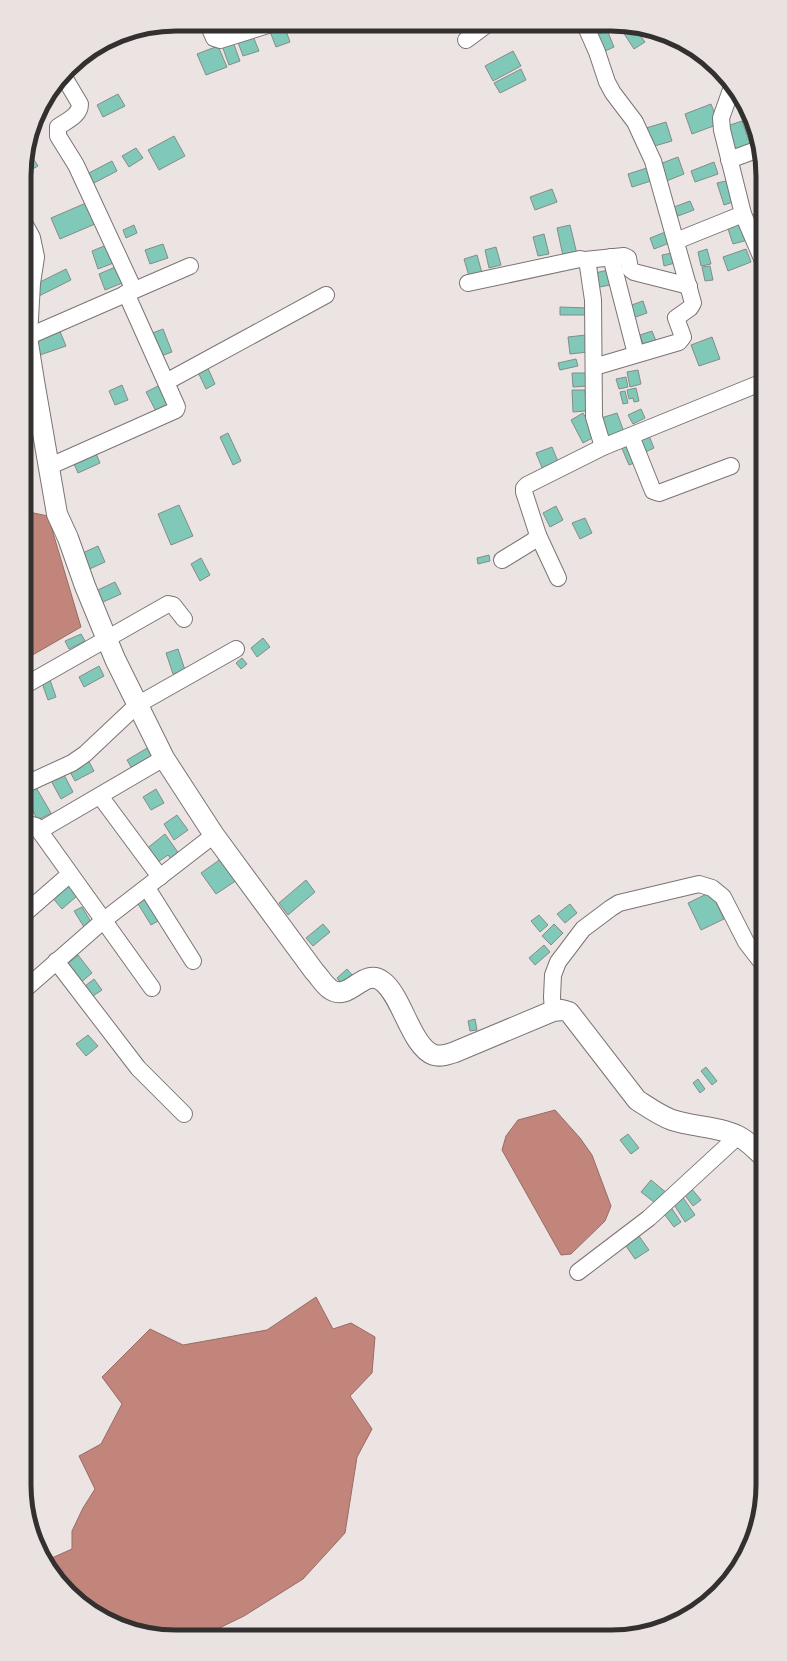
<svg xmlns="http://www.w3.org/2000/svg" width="787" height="1661" viewBox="0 0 787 1661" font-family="'Golos Text',sans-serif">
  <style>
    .water { fill: #c2857b; stroke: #976c64 }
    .building { fill: #80c8b7; stroke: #858c8a }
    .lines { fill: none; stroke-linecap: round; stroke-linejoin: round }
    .minor-casing { stroke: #7b7473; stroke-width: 18 }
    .tertiary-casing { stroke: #7b7473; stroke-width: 22 }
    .minor { stroke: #fff; stroke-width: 16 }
    .tertiary { stroke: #fff; stroke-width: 20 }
    .rim { fill: none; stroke: #333030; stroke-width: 5 }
  </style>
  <rect width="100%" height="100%" fill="#ece4e3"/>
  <g class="water">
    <path d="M24,511L48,516L81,627L24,660Z"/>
    <path d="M555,1110L580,1138L592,1155L611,1206L605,1221L571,1254L561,1255L502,1150L506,1136L518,1120Z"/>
    <path d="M316,1297L333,1329L351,1323L375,1337L372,1373L350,1396L372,1429L357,1457L345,1533L303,1579L244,1616L207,1634H147L109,1621L76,1599L45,1561L72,1549V1531L83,1508L95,1489L79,1456L101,1444L122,1404L102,1377L150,1329L183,1345L267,1330Z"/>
  </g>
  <g class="building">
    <path d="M280,25H284L290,42L276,47L269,29Z"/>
    <path d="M624,27H634L645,42L634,49L621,29Z"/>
    <path d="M607,30L614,47L603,52L595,36Z"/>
    <path d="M251,31L259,51L243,56L236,37Z"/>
    <path d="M232,39L240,61L229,65L221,43Z"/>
    <path d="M218,46L227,67L206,75L197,54Z"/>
    <path d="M513,51L521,66L493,81L485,66Z"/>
    <path d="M521,69L526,80L500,93L494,83Z"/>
    <path d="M118,94L125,106L103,117L97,105Z"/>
    <path d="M711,104L719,124L692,134L685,114Z"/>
    <path d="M742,121L752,149L734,155L724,127Z"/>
    <path d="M666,122L672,141L651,147L646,128Z"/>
    <path d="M174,136L185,156L159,170L148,150Z"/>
    <path d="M136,148L143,158L129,167L122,156Z"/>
    <path d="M31,155L38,166L24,174L26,158Z"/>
    <path d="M678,157L684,174L664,182L657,165Z"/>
    <path d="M112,161L117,171L92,184L87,174Z"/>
    <path d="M714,162L718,174L695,182L691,171Z"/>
    <path d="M650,167L654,180L632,187L628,174Z"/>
    <path d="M726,181L733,202L724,205L717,183Z"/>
    <path d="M552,189L557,202L535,210L530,197Z"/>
    <path d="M690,201L694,210L678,216L674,207Z"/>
    <path d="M86,203L95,224L60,239L51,218Z"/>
    <path d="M763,211V223L751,227L747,217Z"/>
    <path d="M743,222L748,240L733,244L727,226Z"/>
    <path d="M134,225L137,233L126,238L123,230Z"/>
    <path d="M570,225L577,254L563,256L557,228Z"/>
    <path d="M668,231L672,242L654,249L650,238Z"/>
    <path d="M544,234L549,254L538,256L533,237Z"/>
    <path d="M109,244L116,262L98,269L92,251Z"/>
    <path d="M163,244L168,258L150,264L145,250Z"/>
    <path d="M496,247L501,265L489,268L485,250Z"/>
    <path d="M707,249L711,264L701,266L698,252Z"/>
    <path d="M746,249L751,262L728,271L723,257Z"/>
    <path d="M672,253L675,263L664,266L662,255Z"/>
    <path d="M477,255L482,273L469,276L464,259Z"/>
    <path d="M120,265L127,281L105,290L99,274Z"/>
    <path d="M710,266L713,280L705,281L702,267Z"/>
    <path d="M66,269L71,280L37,297L32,286Z"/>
    <path d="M612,269L616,284L594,288L591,274Z"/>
    <path d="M643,301L647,313L630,319L626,307Z"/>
    <path d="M560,307L588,308V315H560Z"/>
    <path d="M59,329L66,346L40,355L34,338Z"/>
    <path d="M163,329L172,352L158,357L150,334Z"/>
    <path d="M652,331L658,346L645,350L640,335Z"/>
    <path d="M586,335L588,352L570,354L568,337Z"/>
    <path d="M712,337L720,359L699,366L691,345Z"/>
    <path d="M576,359L578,366L560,370L558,363Z"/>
    <path d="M206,364L215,384L206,389L196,368Z"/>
    <path d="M638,370L641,384L630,387L627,372Z"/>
    <path d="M572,373H587L588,386L573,387Z"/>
    <path d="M626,377L628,387L619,389L616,379Z"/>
    <path d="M162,384L175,408L159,417L146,392Z"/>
    <path d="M122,385L128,400L115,405L109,391Z"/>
    <path d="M636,388L639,401L634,402L633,398L629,399L627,390Z"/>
    <path d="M572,390H585L586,411L573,412Z"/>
    <path d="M625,391L628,403L623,404L620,392Z"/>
    <path d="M641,409L645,418L633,424L628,415Z"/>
    <path d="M583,413L596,436L583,443L571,420Z"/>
    <path d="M617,413L624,432L608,437L601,418Z"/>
    <path d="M647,431L654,448L641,454L633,437Z"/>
    <path d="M228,433L241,461L233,465L220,437Z"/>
    <path d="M628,441L637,462L629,465L620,444Z"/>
    <path d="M552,447L559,464L543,470L536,453Z"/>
    <path d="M94,449L100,463L78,473L72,459L79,456L82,461L87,459L85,453Z"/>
    <path d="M179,505L193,536L171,545L158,514Z"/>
    <path d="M556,506L563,520L550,527L543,513Z"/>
    <path d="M585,518L592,533L580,539L572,523Z"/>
    <path d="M98,546L105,562L83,572L76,556Z"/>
    <path d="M489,555L490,561L478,564L477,558Z"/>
    <path d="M201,558L210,575L200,581L191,564Z"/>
    <path d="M115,582L121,594L94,606L89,594Z"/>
    <path d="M81,634L85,641L69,649L65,641Z"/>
    <path d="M263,638L270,647L257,657L251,648Z"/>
    <path d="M178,649L185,670L173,674L166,653Z"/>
    <path d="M242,658L247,664L241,669L236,663Z"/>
    <path d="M99,666L104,676L84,687L79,677Z"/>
    <path d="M50,680L56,697L48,700L42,683Z"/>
    <path d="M154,744L161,757L134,772L127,760Z"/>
    <path d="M87,758L94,771L75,781L68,768Z"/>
    <path d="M62,771L73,792L61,799L49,777Z"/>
    <path d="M34,784L51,813L38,820L24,796V790Z"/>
    <path d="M156,789L164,803L151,810L143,797Z"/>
    <path d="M177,815L188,830L174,840L164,824Z"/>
    <path d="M165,834L182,858L175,864L168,855L155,864L145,850Z"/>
    <path d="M222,858L237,880L216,894L201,873Z"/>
    <path d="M306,880L315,892L288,915L279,903Z"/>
    <path d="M67,884L77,896L62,909L51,896Z"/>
    <path d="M711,892L724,919L701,930L688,903Z"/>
    <path d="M144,894L160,920L151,925L135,899Z"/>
    <path d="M570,904L577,913L565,923L557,914Z"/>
    <path d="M82,907L91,922L84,927L74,911Z"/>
    <path d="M539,915L548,925L540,932L531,921Z"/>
    <path d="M323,924L330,932L313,946L306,938Z"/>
    <path d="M554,924L563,933L551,945L542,936Z"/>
    <path d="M544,945L550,952L535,965L529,958Z"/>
    <path d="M78,955L92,973L79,984L65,966Z"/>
    <path d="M347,969L354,977L344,987L337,978Z"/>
    <path d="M94,979L102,990L93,996L85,986Z"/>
    <path d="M763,993V1007L759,1009L754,996Z"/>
    <path d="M475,1019L477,1030L470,1031L468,1021Z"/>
    <path d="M88,1035L98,1046L86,1056L76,1044Z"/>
    <path d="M706,1067L717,1081L712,1085L701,1071Z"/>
    <path d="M698,1079L705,1089L700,1093L693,1083Z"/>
    <path d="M628,1134L639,1148L631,1154L620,1140Z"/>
    <path d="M651,1180L668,1194L659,1206L641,1192Z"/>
    <path d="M691,1188L701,1200L693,1206L684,1194Z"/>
    <path d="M682,1196L695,1215L685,1222L673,1203Z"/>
    <path d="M670,1206L681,1222L674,1227L662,1211Z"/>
    <path d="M639,1236L649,1250L635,1259L626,1246Z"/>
  </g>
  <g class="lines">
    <g class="minor-casing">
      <g id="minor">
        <path d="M208,24L214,38L220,40L268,25"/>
        <path d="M586,27L597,52L607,82L613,93L635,122L653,161L693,303L690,308L676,318L683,337L679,342L594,367"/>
        <path d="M466,40L485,26"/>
        <path d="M64,77L80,104C80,116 66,121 58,127V136L76,165L134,290"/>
        <path d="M732,87L721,118L722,130L743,214L763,261"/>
        <path d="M729,160L759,149"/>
        <path d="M676,241L743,214"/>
        <path d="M611,257L636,354"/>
        <path d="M585,260L624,256L628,258L630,269L634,272L689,286"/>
        <path d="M468,283L580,259L585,260L588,266L593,300L594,417L603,447"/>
        <path d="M27,337L190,266"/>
        <path d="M166,382L326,295"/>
        <path d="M631,436L653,491L659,493L731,466"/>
        <path d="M48,467L176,410L177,407L126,293"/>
        <path d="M538,535L558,578"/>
        <path d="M502,560L533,541L538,535L524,492V488L527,485L603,447L763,382"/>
        <path d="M29,683L168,604L173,605L184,619"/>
        <path d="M24,785L72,763L85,754L137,705L236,649"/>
        <path d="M100,796L160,877"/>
        <path d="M24,830L32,825L36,826L152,988"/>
        <path d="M39,831L164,758"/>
        <path d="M147,888L193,961"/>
        <path d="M24,914L70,874"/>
        <path d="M56,961L138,1068L184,1114"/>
        <path d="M24,990L104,920L214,835"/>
        <path d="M553,1011L552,997L553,975L558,962L583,929L611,908L619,903L699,884L712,888L723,897L746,942L763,964"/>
        <path d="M578,1272L649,1218L738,1136"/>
      </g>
    </g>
    <g class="tertiary-casing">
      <path id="tertiary" d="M24,227L30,238L34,257L30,283L27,337L34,381L57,514L68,538L85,586L115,659L164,758L214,835L314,971C319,976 324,985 330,989C349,1003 363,967 382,981C402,995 411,1047 434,1055C441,1057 449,1054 455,1052L553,1011L562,1010L569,1012L637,1100C648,1107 659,1115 672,1120C693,1127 718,1126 738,1136C748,1141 755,1149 763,1156"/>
    </g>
    <use href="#minor" class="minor"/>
    <use href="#tertiary" class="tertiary"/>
  </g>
  <path d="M0 0H787V1661H0ZM176 31H611A145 145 0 0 1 756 176V1485A145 145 0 0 1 611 1630H176A145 145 0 0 1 31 1485V176A145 145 0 0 1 176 31Z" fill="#eae2e1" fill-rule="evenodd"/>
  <path class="rim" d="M176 31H611A145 145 0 0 1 756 176V1485A145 145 0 0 1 611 1630H176A145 145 0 0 1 31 1485V176A145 145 0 0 1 176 31Z"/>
</svg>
